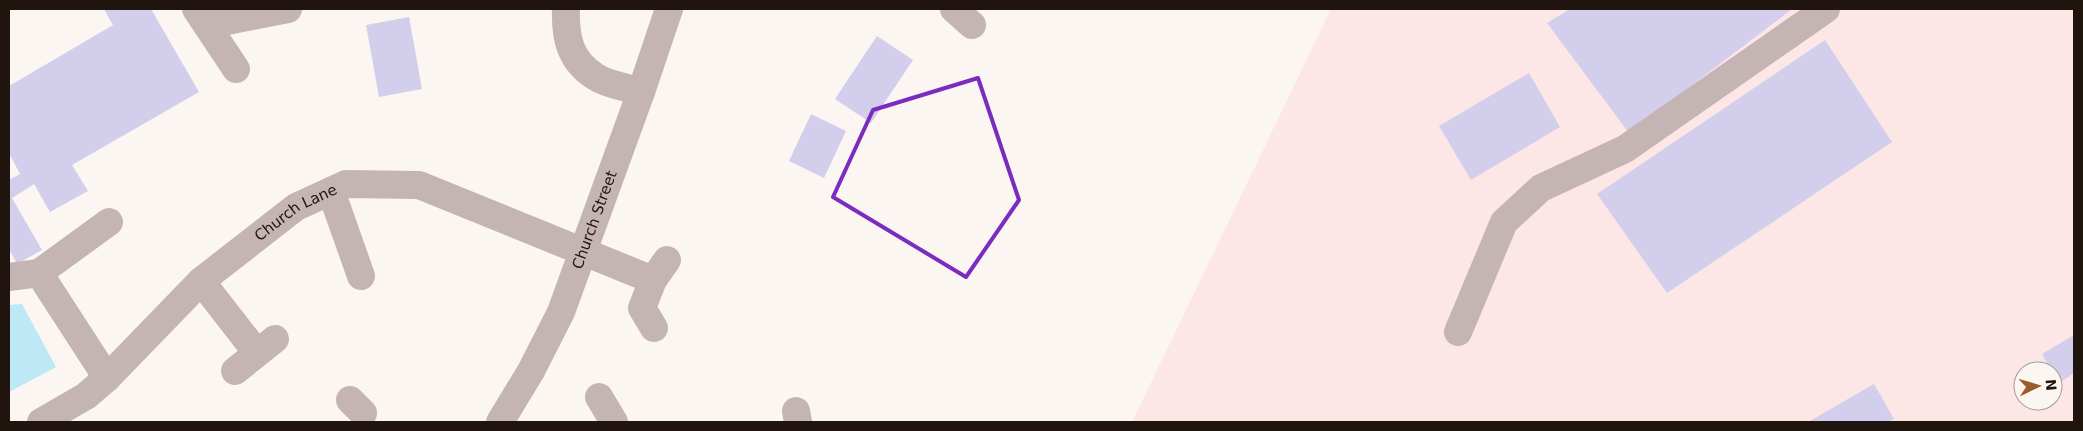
<svg xmlns="http://www.w3.org/2000/svg" width="2083" height="431" viewBox="0 0 2083 431" font-family="'DejaVu Sans',sans-serif">
  <style>
    .commercial { fill: #fde7e6; fill-rule: evenodd }
    .water { fill: #bde8f6 }
    .building { fill: #d2ceec }
    .lines { fill: none; stroke-linecap: round; stroke-linejoin: round }
    .minor { stroke: #c5b4b4; stroke-width: 28 }
    .marked { fill: none; stroke: #7b2cbf; stroke-width: 4; stroke-linejoin: round }
    .labels { text-anchor: middle; stroke-width: 4; stroke-linejoin: round; paint-order: stroke }
    .street-label { font-size: 15px; fill: #1f150e; stroke: #fcf6f2 }
  </style>
  <rect width="100%" height="100%" fill="#fcf6f2"/>
  <path class="commercial" d="M1331,9H2074V422H1132ZM2023,371H2053V401H2023Z"/>
  <path class="water" d="M22,304L56,367L9,392V305Z"/>
  <g class="building">
    <path d="M104,9H151L199,92L72,165L88,191L50,212L34,184L12,198L42,250L17,264L9,249V180L20,174L9,153V86L113,25Z"/>
    <path d="M1570,9H1792L1629,133L1547,23Z"/>
    <path d="M409,17L422,89L379,97L366,25Z"/>
    <path d="M877,36L913,60L871,123L835,99Z"/>
    <path d="M1825,40L1892,142L1667,293L1597,194Z"/>
    <path d="M1529,73L1560,127L1471,180L1439,126Z"/>
    <path d="M811,114L846,131L824,178L789,161Z"/>
    <path d="M2074,335V373L2059,383L2042,354Z"/>
    <path d="M1874,384L1894,419L1888,422H1808Z"/>
  </g>
  <g class="lines">
    <g class="minor">
      <path d="M196,9L236,69"/>
      <path d="M566,9C565,38 570,61 596,77C608,85 627,87 641,92"/>
      <path d="M954,9L972,25"/>
      <path d="M207,25L288,9"/>
      <path d="M331,191L361,276"/>
      <path d="M9,277L39,273"/>
      <path d="M201,281L257,353"/>
      <path d="M654,328L642,308L653,280L667,260"/>
      <path d="M1458,332L1504,222L1541,188L1625,149L1826,9"/>
      <path d="M235,371L275,339"/>
      <path d="M107,378L39,273L109,222"/>
      <path d="M599,397L614,422"/>
      <path d="M350,400L363,413"/>
      <path d="M796,411L798,422"/>
      <path id="s1" d="M41,422L86,396L107,378L201,281L296,207L346,184L419,185L653,280"/>
      <path id="s2" d="M500,422L531,371L561,312L641,92L669,9"/>
    </g>
  </g>
  <path class="marked" d="M978,78L1019,200L966,277L833,197L873,110Z"/>
  <g class="labels">
    <g class="street-label">
      <text dy="5" stroke="none"><textPath href="#s1" startOffset="332">Church Lane</textPath></text>
      <text dy="5" stroke="none"><textPath href="#s2" startOffset="224">Church Street</textPath></text>
    </g>
  </g>
  <rect width="2083" height="431" fill="none" stroke="#1f150e" stroke-width="20"/>
  <g transform="translate(2038 386) rotate(85)"><circle r="24" fill="#fcf6f2" stroke="#a49c97"/>
  <path d="M0-4L9 19L0 12L-9 19Z" fill="#9d5b29"/>
  <text y="-8" font-size="14" font-weight="bold" text-anchor="middle" fill="#1f150e">N</text>
  </g>
</svg>
